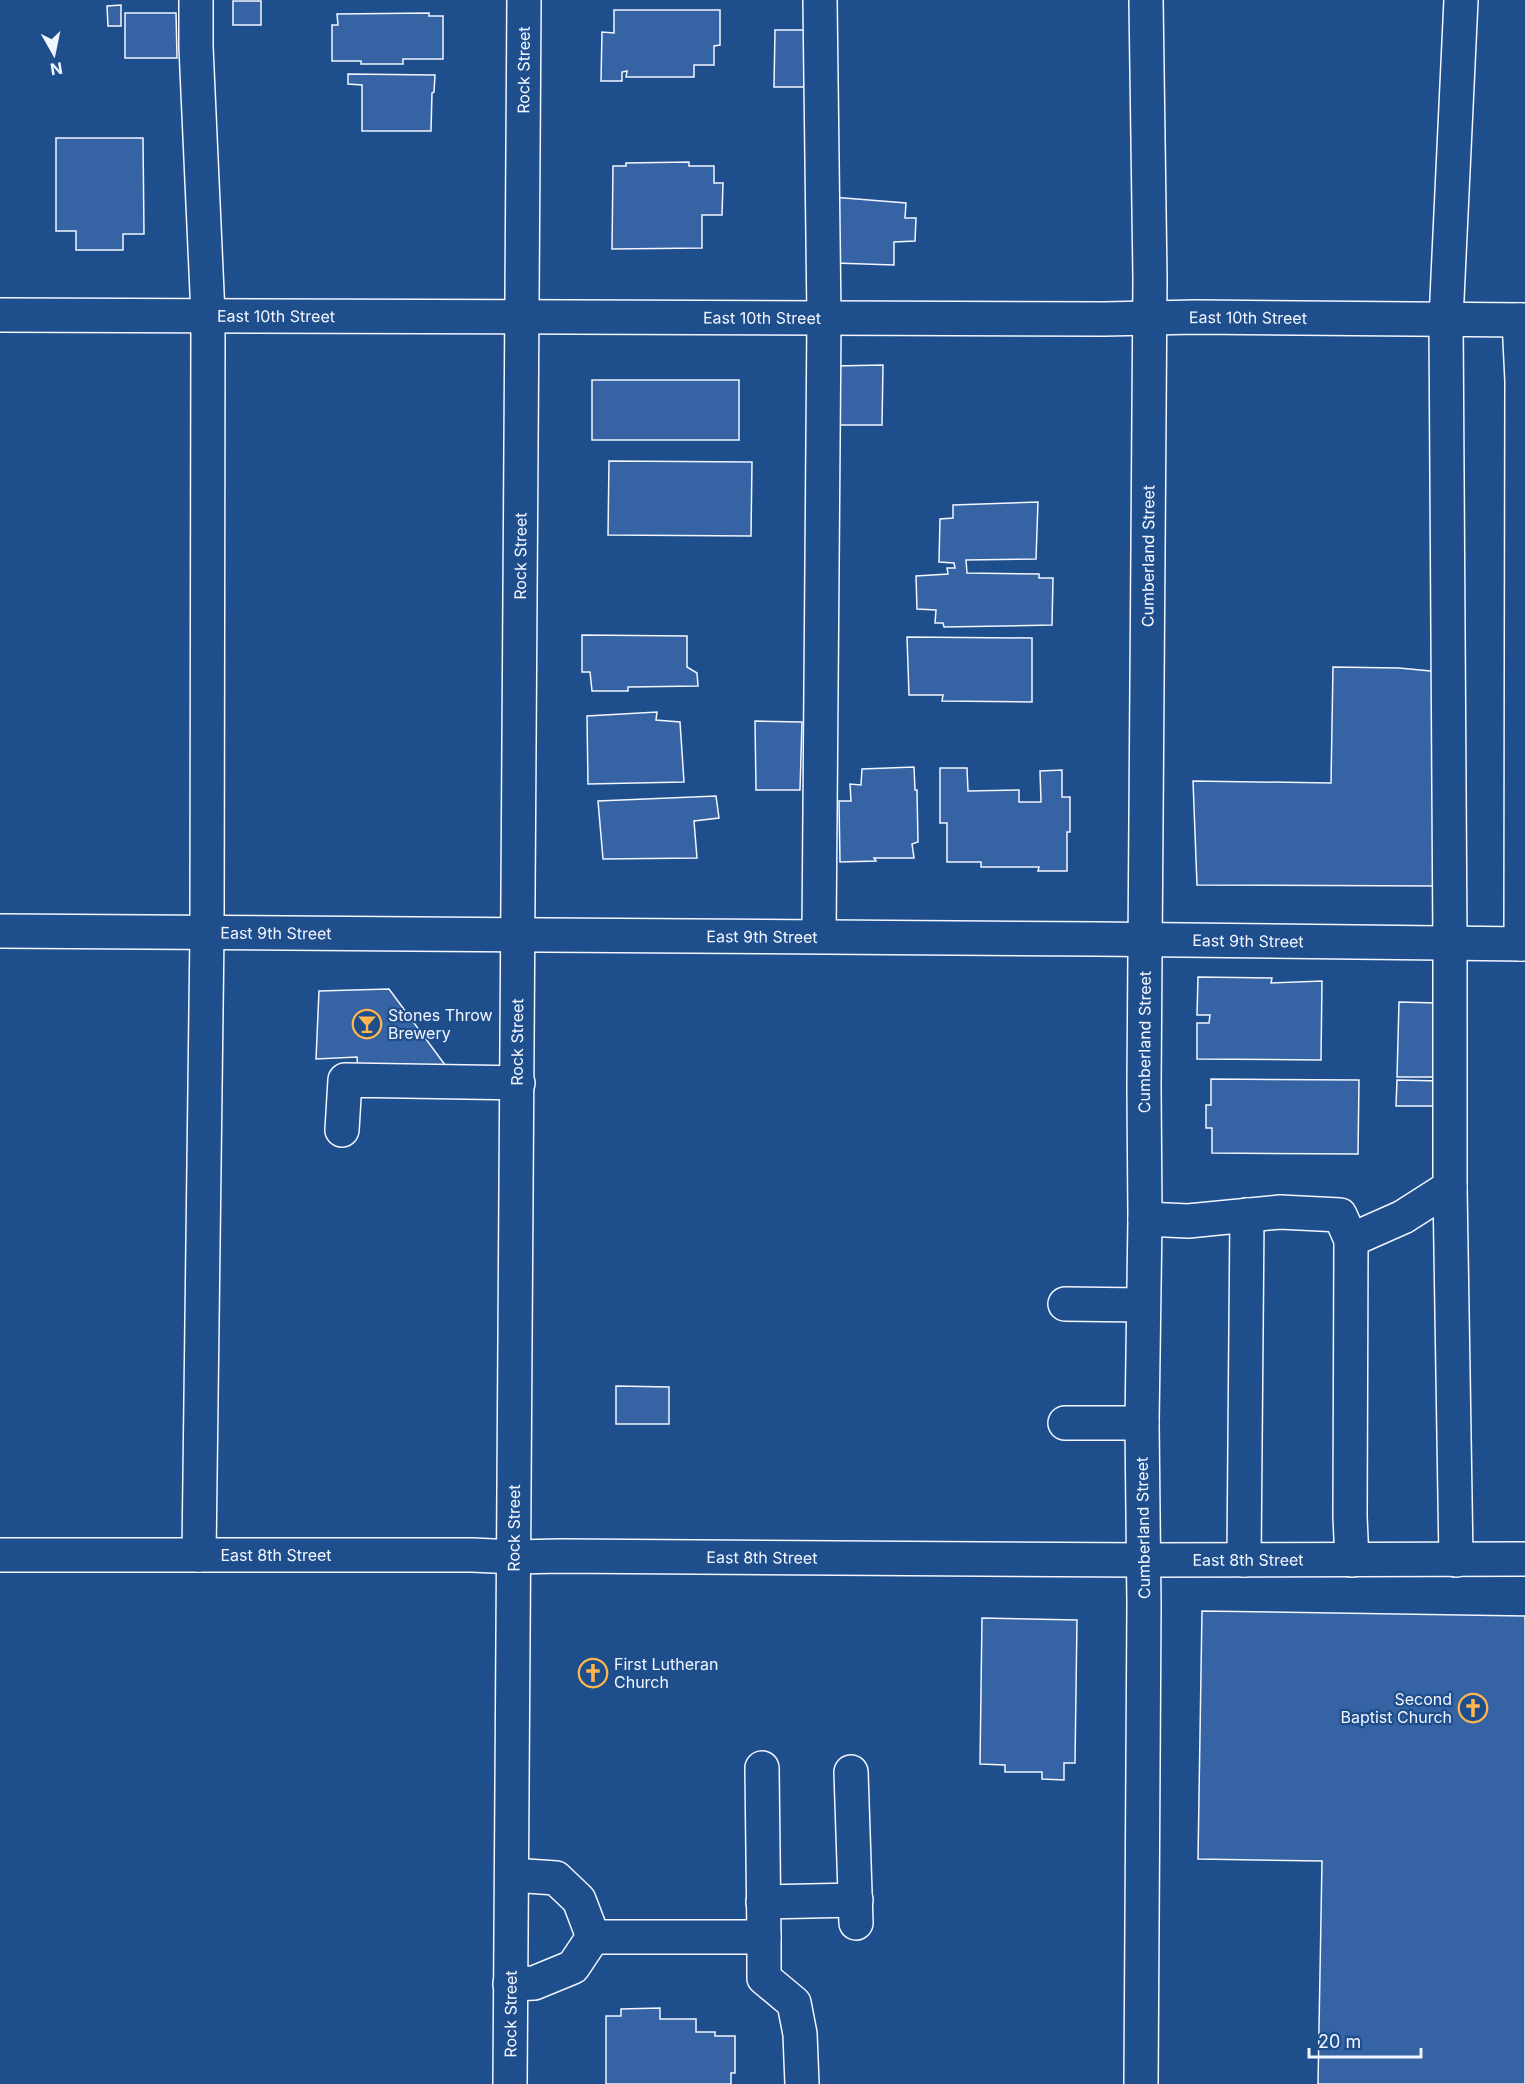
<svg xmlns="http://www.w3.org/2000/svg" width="1525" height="2084" viewBox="0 0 1525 2084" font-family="Inter,sans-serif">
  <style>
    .building { fill: #3563a3; stroke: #f2f6ff; stroke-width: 1.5 }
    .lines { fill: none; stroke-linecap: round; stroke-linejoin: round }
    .minor-casing { stroke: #f2f6ff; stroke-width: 36 }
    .major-casing { stroke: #f2f6ff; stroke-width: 36 }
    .minor { stroke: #1f4e8c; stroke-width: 33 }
    .major { stroke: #1f4e8c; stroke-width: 33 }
    .labels { text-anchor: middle; stroke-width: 4.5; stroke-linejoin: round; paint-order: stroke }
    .street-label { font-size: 16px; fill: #f2f6ff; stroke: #1f4e8c }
    .poi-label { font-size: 16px; fill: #f2f6ff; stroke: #1f4e8c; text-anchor: start }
  </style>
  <rect width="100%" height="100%" fill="#1f4e8c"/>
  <g class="building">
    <rect x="233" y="1" width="28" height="24"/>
    <path d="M121,5V26H108L107,6Z"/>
    <path d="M614,10H720V45L714,46V65H694V77H626L627,71L622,72V81H601L602,32L614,33Z"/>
    <path d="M125,13H176L177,58H125Z"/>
    <path d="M429,13V16H443V59H403V64H361V61H332V25H338L337,14Z"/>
    <path d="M775,30H817L816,87H774Z"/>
    <path d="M348,74L435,75L434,92L432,93L431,131H362V85L348,84Z"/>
    <path d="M56,138H143L144,234H123V250H76V231H56Z"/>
    <path d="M689,162V166H714V183H723L722,215H702V248L612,249L613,166H626V163Z"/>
    <path d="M832,197L906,203L905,218H916L915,241L894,242V265L835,263Z"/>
    <path d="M883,365L882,425H833L834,366Z"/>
    <rect x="592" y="380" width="147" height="60"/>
    <path d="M609,461L752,462L751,536L608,535Z"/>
    <path d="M1038,502L1036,559L966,560L967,573L1039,574V578H1053L1052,625L944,627L943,623H935L936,610L917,609L916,576L948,574L947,568H955L954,563L939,562L940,519L953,518V505Z"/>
    <path d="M582,635L687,636V667L697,673L698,686L628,687V691H592L590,672H582Z"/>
    <path d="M907,637L1032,638V702L942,701L943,695H909Z"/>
    <path d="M1333,667L1399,668L1441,672L1437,886L1197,885L1193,781L1331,783Z"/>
    <path d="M657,712L656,720L680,722L684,782L588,784L587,716Z"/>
    <path d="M755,721L802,722L800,790H756Z"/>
    <path d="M914,767L915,790H917L918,842L912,844L914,858H874L876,861L840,862L839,801H851L850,784L861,785L862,769Z"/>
    <path d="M940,768H967L968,791L1019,790V802H1041L1040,771L1062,770V797H1070V832H1067V871H1038L1039,867H981V862H947V823H940Z"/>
    <path d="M716,796L719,818L694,821L697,858L603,859L598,801Z"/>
    <path d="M1198,977L1272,978L1271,983L1322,981L1321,1060L1197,1059V1023H1209L1210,1015H1197Z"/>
    <path d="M389,989L451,1073L358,1071L357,1057L316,1059L319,991Z"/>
    <path d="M1399,1002L1437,1003L1435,1077H1397Z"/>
    <path d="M1211,1079L1359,1080L1358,1154L1212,1153V1128H1206V1105H1211Z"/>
    <path d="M1397,1080L1440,1081L1439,1106H1396Z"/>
    <path d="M616,1386L669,1387V1424H616Z"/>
    <path d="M1202,1611L1525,1616V2084H1318L1322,1861L1198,1859Z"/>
    <path d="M982,1618L1077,1620L1075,1763H1064V1780L1042,1779V1772H1005V1765L980,1764Z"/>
    <path d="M660,2008V2019H696V2032H715V2036H735V2073H731V2084H606V2016H621V2009Z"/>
  </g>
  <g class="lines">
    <g class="minor-casing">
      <g id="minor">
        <path d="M196,0V47L208,315L207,932L199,1555"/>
        <path id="s1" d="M0,315L1104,319L1196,317L1525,320"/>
        <path d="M1519,320L1522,381L1521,944"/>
        <path d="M819,936L824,318L820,0"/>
        <path d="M342,1130L345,1080L518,1083"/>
        <path d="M1145,1219L1188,1221L1280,1212L1340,1215L1351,1240L1350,1517L1352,1560"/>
        <path d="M1351,1240L1403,1217L1450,1187"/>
        <path d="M1065,1304L1143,1305"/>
        <path d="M1065,1423H1142"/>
        <path id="s2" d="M0,1555H472L515,1557L561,1556L1143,1560"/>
        <path d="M1244,1560L1247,1215"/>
        <path d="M1456,1560L1450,1187V943L1446,320L1461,0"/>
        <path d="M762,1768L764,1937"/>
        <path d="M851,1772L856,1923"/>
        <path d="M512,1875L556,1878L579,1900L593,1937"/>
        <path d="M763,1902L856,1900"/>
        <path d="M593,1937H764V1978L794,2003L800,2034L802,2084"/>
        <path d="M510,1984L534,1983L573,1967L593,1937"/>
        <path id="s3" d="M510,2084L524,0"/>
      </g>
    </g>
    <g class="major-casing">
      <g id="major">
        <path id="s4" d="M0,931L1097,939L1525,944"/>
        <path id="s5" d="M1143,1560L1525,1559"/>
        <path id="s6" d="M1141,2084L1144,1604L1142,1423L1145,1219L1144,1088L1150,279L1146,0"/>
      </g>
    </g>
    <use href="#minor" class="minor"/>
    <use href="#major" class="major"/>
  </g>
  <defs>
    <g id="bar-ring" transform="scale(1.5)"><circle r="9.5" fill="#1f4e8c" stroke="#ffb74d" stroke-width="1.5"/><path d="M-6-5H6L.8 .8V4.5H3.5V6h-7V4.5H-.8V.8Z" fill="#ffb74d"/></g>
    <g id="church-ring" transform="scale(1.5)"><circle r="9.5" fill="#1f4e8c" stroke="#ffb74d" stroke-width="1.5"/><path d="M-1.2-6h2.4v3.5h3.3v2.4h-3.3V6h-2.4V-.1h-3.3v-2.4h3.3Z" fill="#ffb74d"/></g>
  </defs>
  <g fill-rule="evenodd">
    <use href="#bar-ring" x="367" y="1024"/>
    <use href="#church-ring" x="593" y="1673"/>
    <use href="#church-ring" x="1473" y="1708"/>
  </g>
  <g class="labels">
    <g class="street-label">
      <text dy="6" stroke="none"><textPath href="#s3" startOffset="2014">Rock Street</textPath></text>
      <text dy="6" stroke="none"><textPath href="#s1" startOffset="276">East 10th Street</textPath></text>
      <text dy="6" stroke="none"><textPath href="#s1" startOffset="762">East 10th Street</textPath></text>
      <text dy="6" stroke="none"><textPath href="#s1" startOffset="1248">East 10th Street</textPath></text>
      <text dy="6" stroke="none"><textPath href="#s3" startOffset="1528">Rock Street</textPath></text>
      <text dy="6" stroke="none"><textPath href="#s6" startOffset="1528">Cumberland Street</textPath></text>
      <text dy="6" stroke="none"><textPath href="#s4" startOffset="276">East 9th Street</textPath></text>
      <text dy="6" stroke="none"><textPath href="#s4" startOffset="762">East 9th Street</textPath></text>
      <text dy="6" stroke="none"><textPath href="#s4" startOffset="1248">East 9th Street</textPath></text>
      <text dy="6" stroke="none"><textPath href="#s3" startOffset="1042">Rock Street</textPath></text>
      <text dy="6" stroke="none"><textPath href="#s6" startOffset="1042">Cumberland Street</textPath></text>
      <text dy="6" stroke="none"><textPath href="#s3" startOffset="556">Rock Street</textPath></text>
      <text transform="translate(1143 1528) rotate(-91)" y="6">Cumberland Street</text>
      <text dy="6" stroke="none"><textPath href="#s2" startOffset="276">East 8th Street</textPath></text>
      <text dy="6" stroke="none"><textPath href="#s2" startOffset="762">East 8th Street</textPath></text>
      <text dy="6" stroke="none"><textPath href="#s5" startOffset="105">East 8th Street</textPath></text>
      <text dy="6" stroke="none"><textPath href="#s3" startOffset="70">Rock Street</textPath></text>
    </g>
    <g class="poi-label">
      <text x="388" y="1021">Stones Throw<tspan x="388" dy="18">Brewery</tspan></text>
      <text x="614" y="1670">First Lutheran<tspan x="614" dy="18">Church</tspan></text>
      <text x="1452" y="1705" text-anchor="end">Second<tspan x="1452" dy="18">Baptist Church</tspan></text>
    </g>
  </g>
  <g transform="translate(54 54) rotate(171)" stroke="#1f4e8c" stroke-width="4.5" paint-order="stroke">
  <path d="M0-4.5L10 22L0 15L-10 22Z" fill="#f2f6ff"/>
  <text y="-9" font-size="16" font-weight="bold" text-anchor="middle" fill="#f2f6ff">N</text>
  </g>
  <path d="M1309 2048v9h112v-9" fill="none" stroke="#f2f6ff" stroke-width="3"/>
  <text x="1318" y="2048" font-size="18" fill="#f2f6ff" stroke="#1f4e8c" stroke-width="4.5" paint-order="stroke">20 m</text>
</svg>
